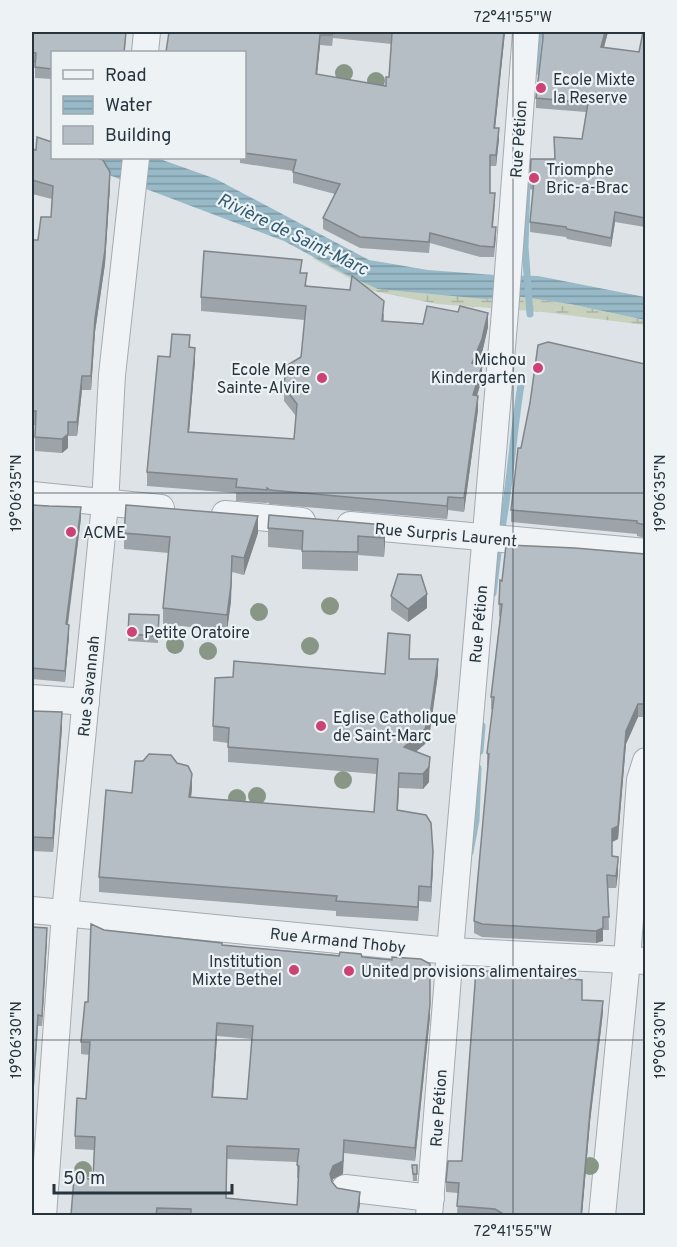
<svg xmlns="http://www.w3.org/2000/svg" width="677" height="1247" viewBox="0 0 677 1247" font-family="Overpass,sans-serif">
  <style>
    .wetland { fill: url(#wetland-marsh) }
    .water { fill: url(#water-rules) }
    .lines { fill: none; stroke-linecap: round; stroke-linejoin: round }
    .stream { stroke: #98b9c7; stroke-width: 7 }
    .minor-casing { stroke: #a3abb1; stroke-width: 28 }
    .minor { stroke: #f0f3f5; stroke-width: 26 }
    .tree { fill: #889785 }
    .wall { fill: #9ca3a9; fill-rule: evenodd }
    .shaded-wall { fill: #7f8589 }
    .building { fill: #b5bec4; stroke: #7f8589; stroke-width: 1.5; fill-rule: evenodd }
    .ticks { fill: none; stroke: #27343d; stroke-width: 1.5; stroke-opacity: 0.45 }
    .poi-dot { fill: #cc4275; stroke: #edf2f5; stroke-width: 2 }
    .labels { text-anchor: middle; stroke-width: 4.5; stroke-linejoin: round; paint-order: stroke }
    .poi-label { font-size: 16px; fill: #27343d; stroke: #edf2f5; text-anchor: start }
    .street-label { font-size: 16px; fill: #27343d; stroke: #edf2f5 }
    .water-label { font-size: 18px; font-style: italic; fill: #325c71; stroke: #edf2f5 }
    .neatline { fill: none; stroke: #27343d; stroke-width: 2 }
    .ticks-label { font-size: 15px; text-anchor: middle; fill: #27343d }
  </style>
  <defs>
    <pattern id="wetland-marsh" width="20" height="14" patternUnits="userSpaceOnUse" patternTransform="scale(1.5)"><rect width="20" height="14" fill="#c7d1be"/><path d="M1 5h8M5 5V1M11 12h8M15 12V8" fill="none" stroke="#abb4a4"/></pattern>
    <pattern id="water-rules" width="6" height="5" patternUnits="userSpaceOnUse" patternTransform="scale(1.5)"><rect width="6" height="5" fill="#98b9c7"/><path d="M0 2.5h6" fill="none" stroke="#7c97a3"/></pattern>
  </defs>
  <rect width="100%" height="100%" fill="#dde3e7"/>
  <path class="wetland" d="M317,257L343,273L459,296L485,299L522,297L570,304L645,320V325L543,312L437,304L373,291L312,258Z"/>
  <path class="water" d="M64,158H157L216,179L369,260L428,270L494,275L538,276L645,297V320L570,304L522,297L485,299L378,289L343,273L284,241Z"/>
  <g class="lines">
    <g class="stream">
      <path d="M535,72L539,32"/>
      <path d="M527,182L525,247L530,314"/>
      <path d="M501,533C511,482 513,430 522,379"/>
      <path d="M493,593L499,544"/>
      <path d="M480,751L482,726"/>
      <path d="M470,852L476,820L478,768"/>
    </g>
    <g class="minor-casing">
      <g id="minor">
        <path d="M145,52L147,32"/>
        <path d="M32,495L161,508"/>
        <path d="M225,514L302,521"/>
        <path d="M350,525L646,552"/>
        <path d="M32,698L86,702"/>
        <path d="M32,910L450,951L646,961"/>
        <path d="M345,1188L431,1198"/>
        <path d="M43,1216L65,913L105,504L112,375L136,158"/>
        <path d="M429,1216L450,951L505,312L526,32"/>
        <path d="M602,1216L627,960L640,780L646,761"/>
      </g>
    </g>
    <use href="#minor" class="minor"/>
  </g>
  <g class="tree">
    <circle cx="344" cy="73" r="9"/>
    <circle cx="376" cy="81" r="9"/>
    <circle cx="330" cy="606" r="9"/>
    <circle cx="259" cy="612" r="9"/>
    <circle cx="175" cy="645" r="9"/>
    <circle cx="310" cy="646" r="9"/>
    <circle cx="208" cy="651" r="9"/>
    <circle cx="343" cy="780" r="9"/>
    <circle cx="257" cy="796" r="9"/>
    <circle cx="237" cy="798" r="9"/>
    <circle cx="590" cy="1166" r="9"/>
    <circle cx="83" cy="1170" r="9"/>
  </g>
  <g class="wall">
    <path d="M32,32H126L125,52H52V79L35,78V63H32Z"/>
    <path d="M169,32H505L495,128L499,139L496,166H490V193L495,204L493,227L496,238L494,257H480L430,243L429,253L360,248L323,229V218L335,194L293,183V171L240,163V158H244V52ZM333,38L392,44L389,77L386,86L317,75L320,45L332,46Z"/>
    <path d="M542,32H608L604,48L639,52L645,32V227L615,222L611,247L567,239L566,237L530,232V222L533,190L530,189L531,159H555L554,137L582,139L586,112L536,108V98L543,42Z"/>
    <path d="M32,149L110,186L105,264L95,332L91,390H82L77,436H68V448L62,453L35,451V425H32V240H38L51,217L52,199L32,194Z"/>
    <path d="M302,273L307,286L384,314V321L488,327L482,353L477,364L482,379L477,396L478,410L464,512L448,510L447,519L270,504L267,502V503L236,501V493L147,486V472L170,357L190,347L195,361L189,432L294,439L296,416L284,401V387L301,357L305,320L201,311V297Z"/>
    <path d="M645,364V538L637,536V534L511,522V510L521,448Z"/>
    <path d="M32,505L81,518L68,625L69,636L65,682L32,679Z"/>
    <path d="M385,525L384,557L358,555V571L302,569V550L268,547V528Z"/>
    <path d="M124,533H258L244,575L232,572L231,601L227,631L163,624V608L169,553L124,549Z"/>
    <path d="M645,554V717H638L626,744L618,839L612,842V856L618,874L616,888H608L609,930H603V941L596,943L482,937L474,933V921L488,766H487V753L493,710L491,709V697L500,617L499,616V604L502,581Z"/>
    <path d="M391,596L427,608L408,622L391,610Z"/>
    <path d="M129,614L159,615L158,643L128,641Z"/>
    <path d="M410,659L438,674L430,731L425,744L416,751L429,782L423,789L399,788L398,810L433,867L431,902L419,901L418,921L336,916V911L99,892V877L132,793L192,789L191,797L374,812L377,774L228,762V743L213,741V726L385,674Z"/>
    <path d="M32,711L62,727L53,852L32,851Z"/>
    <path d="M32,927L47,938L42,1026H38Z"/>
    <path d="M104,930L222,945L362,957L430,1017L415,1161L344,1153L343,1174L333,1179L332,1182L337,1188L360,1205L358,1215H71L93,1179L94,1150L75,1149V1136L86,1099L89,1055L81,1054V1042L88,1002ZM217,1036L252,1039L247,1099L213,1098ZM227,1159L297,1162V1178H298L297,1205L226,1198Z"/>
    <path d="M582,1000L603,1012L590,1122L582,1215H457L458,1193L446,1192V1182Z"/>
    <path d="M412,1165L417,1172V1181H413Z"/>
  </g>
  <g class="shaded-wall">
    <path d="M504,32H505L494,139V128Z"/>
    <path d="M605,32H608L601,57V47Z"/>
    <path d="M320,35V45L316,85V74Z"/>
    <path d="M499,128V139L496,166V155Z"/>
    <path d="M110,172V186L105,264L95,332L91,390V376L95,318Z"/>
    <path d="M615,212V222L611,247V238Z"/>
    <path d="M488,313V327L482,353L472,377V363Z"/>
    <path d="M195,348V361L188,445V432Z"/>
    <path d="M482,366V379L473,408V395Z"/>
    <path d="M82,376V390L77,436V422Z"/>
    <path d="M478,396V410L464,512V498Z"/>
    <path d="M68,434V448L62,453V439Z"/>
    <path d="M448,497V510L447,519V506Z"/>
    <path d="M81,507V518L66,636V624Z"/>
    <path d="M258,516V533L244,575V558Z"/>
    <path d="M385,525V544L384,557V538Z"/>
    <path d="M232,556L231,601L227,631V615Z"/>
    <path d="M427,594V608L408,622V609Z"/>
    <path d="M69,625V636L65,682V671Z"/>
    <path d="M438,659V674L430,731L425,744L404,762V747Z"/>
    <path d="M638,704V717L626,744L618,839L612,842V829L626,731Z"/>
    <path d="M62,712V727L53,852V838Z"/>
    <path d="M430,757L429,782L423,789V774Z"/>
    <path d="M399,773V788L397,825V810Z"/>
    <path d="M192,774V789L189,812V797Z"/>
    <path d="M433,852V867L431,902V887Z"/>
    <path d="M618,857V874L616,888V876Z"/>
    <path d="M419,886V901L418,921V907Z"/>
    <path d="M47,928V938L42,1026V1016Z"/>
    <path d="M603,928V941L596,943V931Z"/>
    <path d="M430,964V1017L415,1161V1148Z"/>
    <path d="M603,1001V1012L590,1122L582,1215H581L590,1111Z"/>
    <path d="M38,1015V1026L32,1116V1106Z"/>
    <path d="M217,1023V1036L212,1110V1097Z"/>
    <path d="M344,1140L343,1174L333,1179L330,1187V1174Z"/>
    <path d="M360,1192V1205L358,1215H357Z"/>
  </g>
  <g class="building">
    <path d="M32,32H126L124,52H52V69L35,67L36,53L32,52Z"/>
    <path d="M169,32H333L332,35H320L316,74L386,86V77H389L392,33L376,32H504L494,128H499L496,155H490V193H495L492,227H496L494,247L480,246L430,233L429,242L360,237L323,218L340,184L293,172L296,160L244,153V52H166Z"/>
    <path d="M543,32H605L601,47L639,52L643,32H645V218L615,212L611,238L567,229L566,227L530,222L534,180H530L531,159H555L554,137L582,139L588,103L536,98L543,38Z"/>
    <path d="M37,137L52,142V158H97L103,160L110,172L105,250L95,318L91,376H82L77,422H68V434L62,439L35,437L36,411H32V240H38L41,217H51L53,186L32,180V149L36,150Z"/>
    <path d="M204,251L302,260L300,273H307L305,286L350,290L352,276L384,301L382,321L423,324L427,306L458,312L460,306L488,313L482,339L472,363L482,366L473,395L478,396L464,498L448,497L447,506L270,490L267,488V490L236,487L237,479L147,472L158,356L170,357L172,334L190,335L189,347L195,348L188,432L294,439L297,404L284,387L286,366L301,357L306,306L201,297Z"/>
    <path d="M548,342L645,364V525L637,523V521L511,510L518,448H521L530,403L538,345Z"/>
    <path d="M32,505L49,506L81,507L66,624L69,625L65,671L32,668Z"/>
    <path d="M126,505L258,516L244,558L232,556L231,585L227,615L163,608L170,537L124,533Z"/>
    <path d="M269,515L385,525L384,538L358,536V552L302,551L303,531L268,528Z"/>
    <path d="M506,545L575,548L645,554V704H638L626,731L618,826L612,829V856L618,857V861L616,876L607,875L609,917H603V928L596,931L482,924L474,921L489,754L487,753L494,697H491L502,604H499L500,580L502,581Z"/>
    <path d="M398,574L421,575L427,594L408,609L391,596Z"/>
    <path d="M129,614L159,615L158,636L128,634Z"/>
    <path d="M388,633L410,635L409,659H438L430,716L425,729L404,747L430,757L429,767L423,774L399,773L397,810L426,815L431,823L433,852L431,887L419,886L418,907L336,901L337,896L99,877L106,790L132,793L135,761H143L149,754L171,755L177,763L188,766L192,774L189,797L374,812L378,759L228,747L229,728L213,726L215,678L233,677L234,661L385,674Z"/>
    <path d="M32,711L62,712L53,838L32,837Z"/>
    <path d="M91,924L104,930L222,943V945L339,956L340,952L361,954L362,957L392,960V957L421,959L430,964V1004L415,1148L344,1140L343,1161L333,1166L330,1174L332,1182L337,1188L360,1192L357,1215H191V1209L157,1208L156,1215H71L74,1178L93,1179L95,1137L75,1136L77,1098L86,1099L90,1042H81L85,1002H88ZM217,1023L253,1026L247,1099L212,1097ZM227,1146L299,1149L297,1165L299,1166L297,1205L226,1198Z"/>
    <path d="M32,927L47,928L42,1016L38,1015L32,1106Z"/>
    <path d="M476,970L582,980V1000L603,1001L590,1111L581,1215H505L495,1209L457,1206L459,1183L446,1182L448,1161H462Z"/>
    <path d="M412,1165H417V1174H413Z"/>
  </g>
  <path class="ticks" d="M513,32V1216M32,493H646M32,1040H646"/>
  <g class="poi-dot">
    <circle cx="541" cy="88" r="6"/>
    <circle cx="534" cy="178" r="6"/>
    <circle cx="538" cy="368" r="6"/>
    <circle cx="322" cy="378" r="6"/>
    <circle cx="71" cy="532" r="6"/>
    <circle cx="132" cy="632" r="6"/>
    <circle cx="321" cy="726" r="6"/>
    <circle cx="294" cy="970" r="6"/>
    <circle cx="349" cy="971" r="6"/>
  </g>
  <g class="labels">
    <g class="poi-label">
      <text x="553" y="85">Ecole Mixte<tspan x="553" dy="18">la Reserve</tspan></text>
      <text x="546" y="175">Triomphe<tspan x="546" dy="18">Bric-a-Brac</tspan></text>
      <text x="526" y="365" text-anchor="end">Michou<tspan x="526" dy="18">Kindergarten</tspan></text>
      <text x="310" y="375" text-anchor="end">Ecole Mere<tspan x="310" dy="18">Sainte-Alvire</tspan></text>
      <text x="83" y="538">ACME</text>
      <text x="144" y="638">Petite Oratoire</text>
      <text x="333" y="723">Eglise Catholique<tspan x="333" dy="18">de Saint-Marc</tspan></text>
      <text x="282" y="967" text-anchor="end">Institution<tspan x="282" dy="18">Mixte Bethel</tspan></text>
      <text x="361" y="977">United provisions alimentaires</text>
    </g>
    <g class="street-label">
      <text transform="translate(518 139) rotate(-86)" y="6">Rue Pétion</text>
      <text transform="translate(446 534) rotate(5)" y="6">Rue Surpris Laurent</text>
      <text transform="translate(478 624) rotate(-85)" y="6">Rue Pétion</text>
      <text transform="translate(88 686) rotate(-84)" y="6">Rue Savannah</text>
      <text transform="translate(338 940) rotate(6)" y="6">Rue Armand Thoby</text>
      <text transform="translate(438 1108) rotate(-86)" y="6">Rue Pétion</text>
    </g>
    <g class="water-label">
      <text transform="translate(293 234) rotate(26)" y="6">Rivière de Saint-Marc</text>
    </g>
  </g>
  <rect width="677" height="1247" fill="none" stroke="#edf2f5" stroke-width="66"/>
  <rect x="51" y="51" width="195" height="108" fill="#edf2f5" stroke="#9ea6ab" stroke-width="1.5"/>
  <rect x="63" y="70" width="30" height="9" fill="#f0f3f5" stroke="#9ea6ab" stroke-width="1.5"/>
  <text x="105" y="81" font-size="18" fill="#27343d">Road</text>
  <rect x="63" y="96" width="30" height="18" fill="url(#water-rules)" stroke="#9ea6ab" stroke-width="1.5"/>
  <text x="105" y="111" font-size="18" fill="#27343d">Water</text>
  <rect x="63" y="126" width="30" height="18" fill="#b5bec4" stroke="#9ea6ab" stroke-width="1.5"/>
  <text x="105" y="141" font-size="18" fill="#27343d">Building</text>
  <path d="M54 1184v9h178v-9" fill="none" stroke="#27343d" stroke-width="3"/>
  <text x="63" y="1184" font-size="18" fill="#27343d" stroke="#edf2f5" stroke-width="4.5" paint-order="stroke">50 m</text>
  <rect x="33" y="33" width="611" height="1181" class="neatline"/>
  <g class="ticks-label">
    <text x="513" y="22">72°41'55"W</text>
    <text transform="translate(16 493) rotate(-90)" y="5">19°06'35"N</text>
    <text transform="translate(660 493) rotate(-90)" y="5">19°06'35"N</text>
    <text transform="translate(16 1040) rotate(-90)" y="5">19°06'30"N</text>
    <text transform="translate(660 1040) rotate(-90)" y="5">19°06'30"N</text>
    <text x="513" y="1236">72°41'55"W</text>
  </g>
</svg>
